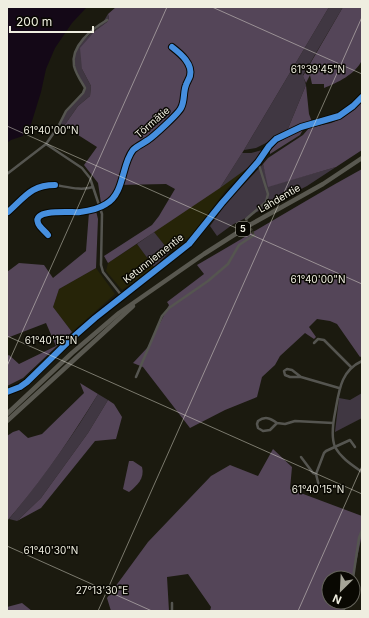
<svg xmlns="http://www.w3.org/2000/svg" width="369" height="618" viewBox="0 0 369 618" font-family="Inter,sans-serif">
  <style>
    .built { fill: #262408 }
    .green { fill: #403742 }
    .forest { fill: #544558 }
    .water { fill: #140817 }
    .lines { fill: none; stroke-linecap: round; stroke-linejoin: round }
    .minor-tunnel { stroke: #3b3a2e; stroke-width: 2.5; stroke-dasharray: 2.5 1; stroke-linecap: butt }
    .minor { stroke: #555550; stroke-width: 2.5 }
    .trunk { stroke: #595850; stroke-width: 4.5 }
    .cycleway-casing { stroke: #090802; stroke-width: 8 }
    .cycleway { stroke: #468fdf; stroke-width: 6 }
    .ticks { fill: none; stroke: #efeee0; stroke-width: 1; stroke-opacity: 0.45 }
    .labels { text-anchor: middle; stroke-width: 3; stroke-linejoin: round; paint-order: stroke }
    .shield { fill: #090802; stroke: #aaa99d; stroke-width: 1 }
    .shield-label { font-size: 9px; font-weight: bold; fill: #efeee0 }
    .street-label { font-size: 10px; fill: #efeee0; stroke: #090802 }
    .ticks-label { font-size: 10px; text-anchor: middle; fill: #efeee0; stroke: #090802; stroke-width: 3; stroke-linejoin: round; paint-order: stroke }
  </style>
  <rect width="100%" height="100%" fill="#1b1a0f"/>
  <g class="built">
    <path d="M250,166L226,190L192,235L170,252L154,232Z"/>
    <path d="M137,244L154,267L122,290L106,271L108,263Z"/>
    <path d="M96,268L115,294L72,332L53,307L59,289Z"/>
  </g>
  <g class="green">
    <path d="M329,7H343L303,75L306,85L287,131L266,143L256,148L244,150Z"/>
    <path d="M108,14L109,18L107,22L95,31L82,69L91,86L90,96L78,106L64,126L60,123L67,110L83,93L85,88L74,65L75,53L81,42L102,24Z"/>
    <path d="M262,150L263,153L256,162L220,188L242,153H251Z"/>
    <path d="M263,164L269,186L336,167L307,186L232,225L217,236L210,226L228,201Z"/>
    <path d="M154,232L170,252L154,267L137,244Z"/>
    <path d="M362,393V418L335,432L339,398L350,400Z"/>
    <path d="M98,394L108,400L88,433L41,498L17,521L9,519C41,480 72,438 98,394Z"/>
  </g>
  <g class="forest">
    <path d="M116,7H329L244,150L220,188L108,263L104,256L152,225L159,216L175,189L166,184L117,185C113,193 111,201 101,203L98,183L84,165L97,147L64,126L78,106L90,96L91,86L82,69L80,48L95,31L107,22L109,18L108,14Z"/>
    <path d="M343,7H362C362,16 364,55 362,60C356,74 337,83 324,88V84H312L310,75L306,83L303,76Z"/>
    <path d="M306,85L309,114L312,122L299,124L287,131Z"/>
    <path d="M362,100V150L336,167L268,187L263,164L268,158L303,135L309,128L331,123L341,119L354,110Z"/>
    <path d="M304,128L300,135L270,154V151L277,143Z"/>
    <path d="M362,169V356L360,357L337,324L330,321L317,319L309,327L316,337L314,339L305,333L280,356L275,365L262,377L257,397L225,410L190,428L143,367L133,363L148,347L169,305L167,302L204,274L197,265C252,233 306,200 362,169Z"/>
    <path d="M96,211L98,219L96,268L59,289L53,307L72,332L23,378L7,386V356L9,355L19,364L56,346L46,323L7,338V272L19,263L44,265L53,278L86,251L89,212Z"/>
    <path d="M80,383L98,394C71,438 41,482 7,521V436L13,432L19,430L28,438L42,434L84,393Z"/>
    <path d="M108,400L114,404L122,417L116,439L95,441L41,508L17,521L41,498L88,433Z"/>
    <path d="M273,449L292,467L290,489L362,516V534L353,578H329V602H348L343,611H210L211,607L188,574L167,577L169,611H111L107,598L148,542L211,476L230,465L258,476Z"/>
    <path d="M129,461H133L142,467C145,478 137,486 129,492L123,489Z"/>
    <path d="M22,603L32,611H7V607Z"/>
  </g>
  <path class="water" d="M7,7H87L72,23L55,48L46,69L41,92L29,131L24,129L23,136L11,140L7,143Z"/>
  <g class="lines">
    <path class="minor-tunnel" d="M246,219L254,235"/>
    <g class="minor">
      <path d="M46,144L82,168L90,178L102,214L101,265L103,272L122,296"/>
      <path d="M7,174L46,144L58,127L66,111L83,93L85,88C81,81 76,74 74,66C70,46 92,29 107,20"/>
      <path d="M55,185C68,187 81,191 93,187"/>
      <path d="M7,213L8,212"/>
      <path d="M246,219L266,202L268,194L258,162"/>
      <path d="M48,235C45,231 39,227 38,223C32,208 74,213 80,212C88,211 100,208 106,204C125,193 121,165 133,150C137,146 144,143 148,140C154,136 179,113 181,108C185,101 183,92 186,85C187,82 189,79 190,76C193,64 181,54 172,47"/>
      <path d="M314,343L318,339L324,340L351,367"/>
      <path d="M362,361C340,371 339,392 335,413C333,423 331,437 335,447C341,458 352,465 362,472"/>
      <path d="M136,377L162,316L169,308L208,281L228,264L239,245L254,235"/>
      <path d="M301,377L292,370L287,369L284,371L285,375L290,377H301L339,388"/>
      <path d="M7,392L20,387L27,382L71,339L95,318L189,244L222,203L258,162L269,146L276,139L301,127L339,116L353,106L362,97"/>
      <path d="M277,423C270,418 265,416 258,421L257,424L258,428L263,431L270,430L277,423L285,424L295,421L333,423"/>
      <path d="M301,457L313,473L316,474"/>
      <path d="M319,486L316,474L324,453L326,451L350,440L355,447"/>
      <path d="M353,578L359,538L362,530"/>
      <path d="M172,603V611"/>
      <path d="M343,611L348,602"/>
    </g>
    <g class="trunk">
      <path d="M7,414L72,353L119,313L204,254L248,226L323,184L362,158"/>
      <path d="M7,421L133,306"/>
    </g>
    <g class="cycleway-casing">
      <g id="cycleway">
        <path d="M8,212C25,197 31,185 55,185"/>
        <path d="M48,235C45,231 39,227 38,223C32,208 74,213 80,212C88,211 100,208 106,204C125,193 121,165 133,150C137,146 144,143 148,140C154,136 179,113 181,108C185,101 183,92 186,85C187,82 189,79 190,76C193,64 181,54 172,47"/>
        <path d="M7,392L20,387L27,382L71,339L95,318L189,244L222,203L258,162L269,146L276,139L301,127L339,116L353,106L362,97"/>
      </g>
    </g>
    <use href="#cycleway" class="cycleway"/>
  </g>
  <path class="ticks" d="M212,7L362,74M7,126L362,284M7,336L362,494M7,366L167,7M7,546L152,611M98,611L362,17M298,611L362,466"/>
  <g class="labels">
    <rect class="shield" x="236" y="222" width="14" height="14" rx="3"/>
    <g class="shield-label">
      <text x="243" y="232">5</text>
    </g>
    <g class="street-label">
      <text transform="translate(152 122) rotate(-41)" y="4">Törmätie</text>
      <text transform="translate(279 198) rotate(-30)" y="4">Lahdentie</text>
      <text transform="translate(153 258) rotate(-38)" y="4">Ketunniementie</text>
    </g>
  </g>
  <g class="ticks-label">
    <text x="318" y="73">61°39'45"N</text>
    <text x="51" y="134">61°40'00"N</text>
    <text x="318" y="283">61°40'00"N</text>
    <text x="51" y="344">61°40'15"N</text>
    <text x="318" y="493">61°40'15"N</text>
    <text x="51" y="554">61°40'30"N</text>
    <text x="102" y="594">27°13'30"E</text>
  </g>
  <rect width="369" height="618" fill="none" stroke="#efeee0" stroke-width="16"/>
  <g transform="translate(341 590) rotate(204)"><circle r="19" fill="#090802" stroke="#65645b"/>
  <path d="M0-3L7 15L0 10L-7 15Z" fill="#a5a497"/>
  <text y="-6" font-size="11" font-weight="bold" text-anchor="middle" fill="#efeee0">N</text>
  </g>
  <path d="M10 26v6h83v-6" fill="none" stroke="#efeee0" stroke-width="2"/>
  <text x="16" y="26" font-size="12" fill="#efeee0" stroke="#090802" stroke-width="3" paint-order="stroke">200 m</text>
</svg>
